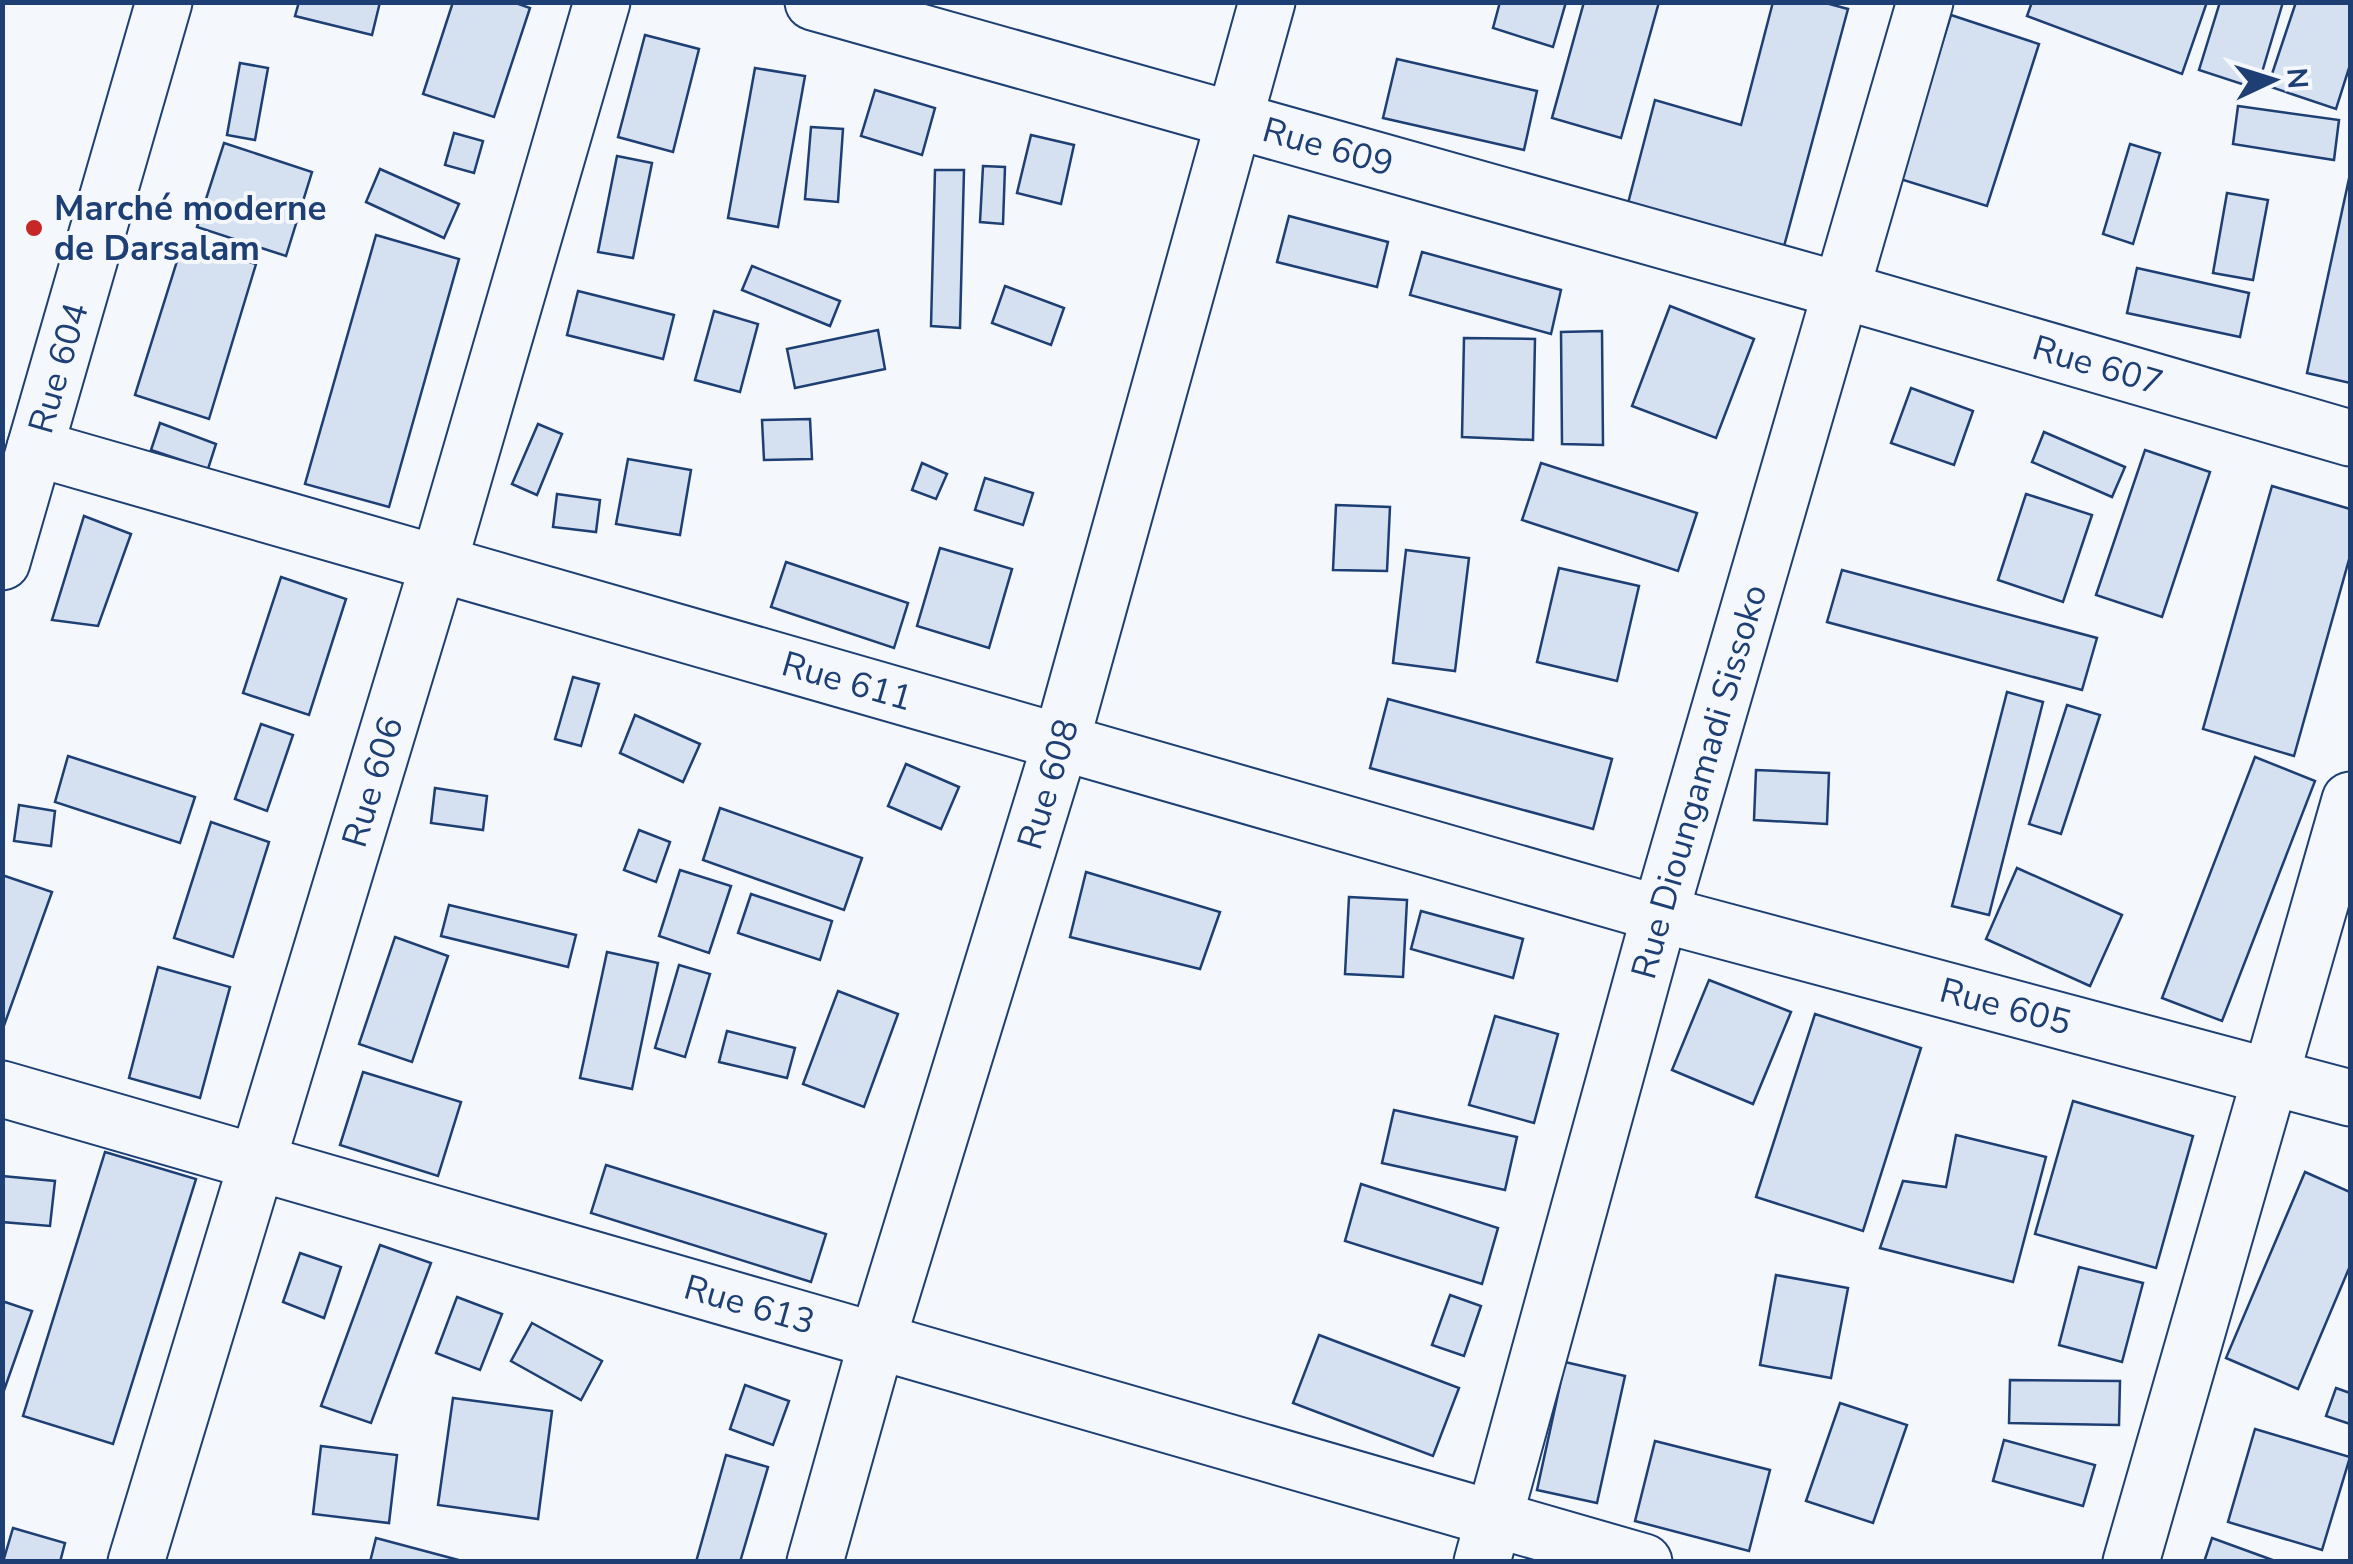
<svg xmlns="http://www.w3.org/2000/svg" width="2353" height="1564" viewBox="0 0 2353 1564" font-family="'Nunito Sans',sans-serif">
  <style>
    .building { fill: #d5e0f0; stroke: #1d3f73; stroke-width: 2.5 }
    .lines { fill: none; stroke-linecap: round; stroke-linejoin: round }
    .street-casing { stroke: #1d3f73; stroke-width: 59 }
    .secondary-casing { stroke: #1d3f73; stroke-width: 59 }
    .street { stroke: #f4f7fb; stroke-width: 55 }
    .secondary { stroke: #f4f7fb; stroke-width: 55 }
    .poi-dot { fill: #c62828; stroke: #f4f7fb; stroke-width: 4 }
    .labels { text-anchor: middle; stroke-width: 8; stroke-linejoin: round; paint-order: stroke }
    .street-label { font-size: 35px; fill: #1d3f73; stroke: #f4f7fb }
    .poi-label { font-size: 35px; font-weight: bold; fill: #1d3f73; stroke: #f4f7fb; text-anchor: start }
  </style>
  <rect width="100%" height="100%" fill="#f4f7fb"/>
  <g class="building">
    <path d="M299,2H380L372,35L295,16Z"/>
    <path d="M453,2H513L530,8L494,117L423,94Z"/>
    <path d="M1500,2H1566L1553,47L1493,28Z"/>
    <path d="M1584,2H1659L1621,138L1552,118Z"/>
    <path d="M1773,2H1822L1848,9L1783,250L1627,207L1655,100L1741,125Z"/>
    <path d="M2032,2H2207L2182,74L2027,16Z"/>
    <path d="M2220,2H2283L2257,89L2199,70Z"/>
    <path d="M2296,2H2350V65L2336,109L2268,86Z"/>
    <path d="M1951,15L2039,44L1987,206L1900,179Z"/>
    <path d="M645,35L699,49L673,152L618,137Z"/>
    <path d="M1397,59L1537,91L1524,150L1383,118Z"/>
    <path d="M240,63L268,68L255,140L227,135Z"/>
    <path d="M755,68L805,76L778,227L728,218Z"/>
    <path d="M875,90L935,108L922,155L861,136Z"/>
    <path d="M2238,106L2339,120L2334,160L2233,144Z"/>
    <path d="M811,127L843,129L838,202L805,199Z"/>
    <path d="M454,133L483,141L474,173L445,165Z"/>
    <path d="M1031,135L1074,145L1061,204L1017,193Z"/>
    <path d="M224,143L312,172L286,256L197,227Z"/>
    <path d="M2130,144L2160,153L2133,244L2103,234Z"/>
    <path d="M617,156L652,163L633,258L598,252Z"/>
    <path d="M983,166L1005,167L1003,224L980,222Z"/>
    <path d="M380,169L459,204L444,238L366,202Z"/>
    <path d="M935,170H964L960,328L931,326Z"/>
    <path d="M2350,174V383L2307,373Z"/>
    <path d="M2227,193L2268,200L2253,280L2213,273Z"/>
    <path d="M1289,216L1388,242L1377,287L1277,262Z"/>
    <path d="M376,235L459,259L389,507L305,484Z"/>
    <path d="M183,242L256,264L209,419L135,395Z"/>
    <path d="M1422,252L1561,290L1551,334L1410,295Z"/>
    <path d="M752,266L840,301L830,326L742,290Z"/>
    <path d="M2137,268L2249,293L2240,337L2127,313Z"/>
    <path d="M1005,286L1064,308L1051,345L992,323Z"/>
    <path d="M578,291L674,315L663,359L567,335Z"/>
    <path d="M1670,306L1754,339L1716,438L1632,406Z"/>
    <path d="M714,311L758,324L740,392L695,380Z"/>
    <path d="M878,330L885,369L795,388L787,349Z"/>
    <path d="M1602,331L1603,445L1562,444L1561,332Z"/>
    <path d="M1464,338L1535,339L1533,440L1462,437Z"/>
    <path d="M1911,388L1973,411L1954,465L1891,443Z"/>
    <path d="M810,419L812,459L764,460L762,420Z"/>
    <path d="M160,423L216,444L208,469L151,450Z"/>
    <path d="M538,424L562,434L537,495L512,484Z"/>
    <path d="M2044,432L2125,467L2112,497L2032,462Z"/>
    <path d="M2145,450L2210,472L2162,617L2096,595Z"/>
    <path d="M628,459L691,470L680,535L616,524Z"/>
    <path d="M922,463L947,474L936,499L912,490Z"/>
    <path d="M1541,463L1697,513L1678,571L1522,520Z"/>
    <path d="M985,478L1033,493L1023,525L975,510Z"/>
    <path d="M2272,486L2350,509V556L2294,756L2203,729Z"/>
    <path d="M557,494L600,500L596,532L553,527Z"/>
    <path d="M2026,494L2092,515L2063,602L1998,580Z"/>
    <path d="M1336,505L1390,507L1387,571L1333,570Z"/>
    <path d="M84,516L131,534L98,626L52,620Z"/>
    <path d="M940,548L1012,569L989,648L917,626Z"/>
    <path d="M1406,550L1469,558L1455,671L1393,663Z"/>
    <path d="M786,562L908,603L894,648L771,607Z"/>
    <path d="M1559,568L1639,586L1617,681L1537,662Z"/>
    <path d="M1842,570L2097,638L2082,690L1827,622Z"/>
    <path d="M281,577L346,599L309,715L243,693Z"/>
    <path d="M573,677L599,684L581,746L555,739Z"/>
    <path d="M2007,692L2043,702L1989,915L1952,906Z"/>
    <path d="M1388,699L1612,759L1593,829L1370,768Z"/>
    <path d="M2067,705L2100,715L2061,834L2029,824Z"/>
    <path d="M635,715L700,744L683,782L620,753Z"/>
    <path d="M261,724L293,735L267,811L235,799Z"/>
    <path d="M68,756L195,797L180,843L55,802Z"/>
    <path d="M2255,757L2315,781L2222,1021L2162,998Z"/>
    <path d="M906,764L959,787L941,829L888,806Z"/>
    <path d="M1756,770L1829,773L1827,824L1754,820Z"/>
    <path d="M435,788L487,796L483,830L431,823Z"/>
    <path d="M19,805L55,811L51,846L14,841Z"/>
    <path d="M720,808L862,858L844,910L703,860Z"/>
    <path d="M211,822L269,842L233,957L174,938Z"/>
    <path d="M639,830L670,842L656,882L624,870Z"/>
    <path d="M2017,868L2122,915L2090,986L1986,939Z"/>
    <path d="M680,870L731,886L709,953L659,936Z"/>
    <path d="M1086,872L1220,912L1200,969L1070,937Z"/>
    <path d="M2,875L52,892L2,1031Z"/>
    <path d="M751,894L832,921L820,960L738,933Z"/>
    <path d="M1349,897L1407,900L1403,977L1345,974Z"/>
    <path d="M449,905L576,935L568,967L441,936Z"/>
    <path d="M1421,911L1523,939L1513,978L1411,949Z"/>
    <path d="M395,937L448,956L412,1062L359,1044Z"/>
    <path d="M607,952L658,963L632,1089L580,1078Z"/>
    <path d="M679,965L710,974L685,1057L655,1048Z"/>
    <path d="M158,967L230,987L200,1098L129,1078Z"/>
    <path d="M1709,980L1791,1012L1753,1104L1672,1070Z"/>
    <path d="M838,991L898,1014L864,1107L803,1084Z"/>
    <path d="M1815,1014L1921,1048L1863,1231L1756,1197Z"/>
    <path d="M1495,1016L1558,1034L1534,1123L1469,1105Z"/>
    <path d="M727,1031L795,1048L787,1078L719,1062Z"/>
    <path d="M363,1072L461,1102L438,1176L340,1145Z"/>
    <path d="M2073,1101L2193,1136L2156,1268L2035,1234Z"/>
    <path d="M1394,1110L1517,1137L1505,1190L1382,1163Z"/>
    <path d="M1956,1135L2046,1157L2013,1282L1880,1248L1903,1181L1946,1187Z"/>
    <path d="M105,1152L196,1179L113,1444L23,1416Z"/>
    <path d="M606,1165L826,1234L811,1282L591,1213Z"/>
    <path d="M2305,1172L2350,1192V1266L2298,1389L2226,1358Z"/>
    <path d="M2,1176L55,1181L50,1226L2,1222Z"/>
    <path d="M1361,1184L1498,1228L1482,1284L1345,1241Z"/>
    <path d="M380,1245L431,1263L371,1423L321,1406Z"/>
    <path d="M300,1253L341,1267L324,1318L283,1302Z"/>
    <path d="M2079,1267L2143,1283L2122,1362L2059,1345Z"/>
    <path d="M1776,1275L1848,1288L1831,1378L1760,1365Z"/>
    <path d="M1450,1295L1481,1306L1464,1356L1432,1345Z"/>
    <path d="M457,1297L502,1314L480,1370L436,1353Z"/>
    <path d="M2,1301L32,1311L2,1396Z"/>
    <path d="M532,1323L602,1361L581,1400L511,1361Z"/>
    <path d="M1319,1335L1459,1388L1433,1456L1293,1403Z"/>
    <path d="M1565,1362L1625,1376L1597,1503L1537,1490Z"/>
    <path d="M2010,1380L2120,1381L2119,1425L2009,1423Z"/>
    <path d="M745,1385L789,1401L773,1445L730,1429Z"/>
    <path d="M2336,1388L2350,1393V1424L2326,1416Z"/>
    <path d="M453,1398L552,1411L538,1519L438,1505Z"/>
    <path d="M1840,1403L1907,1425L1873,1523L1806,1501Z"/>
    <path d="M2255,1429L2350,1457L2322,1550L2228,1522Z"/>
    <path d="M2004,1440L2095,1465L2083,1506L1993,1481Z"/>
    <path d="M1655,1441L1770,1470L1749,1551L1635,1521Z"/>
    <path d="M321,1446L397,1455L389,1523L313,1514Z"/>
    <path d="M726,1455L768,1467L740,1562H696Z"/>
    <path d="M13,1528L65,1543L60,1562H3Z"/>
    <path d="M376,1538L466,1562H370Z"/>
    <path d="M2212,1538L2278,1562H2204Z"/>
  </g>
  <g class="lines">
    <g class="street-casing">
      <g id="street">
        <path id="s1" d="M813,2L1843,291L2350,438"/>
        <path id="s2" d="M35,448L1660,914L2350,1098"/>
        <path id="s3" d="M2,562L164,2"/>
        <path id="s4" d="M2,1089L1644,1562"/>
        <path id="s5" d="M136,1562L439,562L602,2"/>
        <path id="s6" d="M815,1562L877,1341L1061,742L1267,2"/>
      </g>
    </g>
    <g class="secondary-casing">
      <g id="secondary">
        <path id="s7" d="M1482,1562L1660,914L1925,2"/>
        <path d="M2131,1562L2350,800"/>
      </g>
    </g>
    <use href="#street" class="street"/>
    <use href="#secondary" class="secondary"/>
  </g>
  <circle class="poi-dot" cx="34" cy="228" r="10"/>
  <g class="labels">
    <g class="street-label">
      <text dy="12" stroke="none"><textPath href="#s1" startOffset="535">Rue 609</textPath></text>
      <text dy="12" stroke="none"><textPath href="#s1" startOffset="1335">Rue 607</textPath></text>
      <text dy="12" stroke="none"><textPath href="#s3" startOffset="202">Rue 604</textPath></text>
      <text dy="12" stroke="none"><textPath href="#s2" startOffset="845">Rue 611</textPath></text>
      <text dy="12" stroke="none"><textPath href="#s7" startOffset="810">Rue Dioungamadi Sissoko</textPath></text>
      <text dy="12" stroke="none"><textPath href="#s5" startOffset="815">Rue 606</textPath></text>
      <text dy="12" stroke="none"><textPath href="#s6" startOffset="812">Rue 608</textPath></text>
      <text dy="12" stroke="none"><textPath href="#s2" startOffset="2048">Rue 605</textPath></text>
      <text dy="12" stroke="none"><textPath href="#s4" startOffset="778">Rue 613</textPath></text>
    </g>
    <g class="poi-label">
      <text x="54" y="220">Marché moderne<tspan x="54" dy="40">de Darsalam</tspan></text>
    </g>
  </g>
  <rect width="2353" height="1564" fill="none" stroke="#1d3f73" stroke-width="10"/>
  <g transform="translate(2273 80) rotate(86)" stroke="#f4f7fb" stroke-width="8" paint-order="stroke">
  <path d="M0-8L18 38L0 25L-18 38Z" fill="#1d3f73"/>
  <text y="-15" font-size="28" font-weight="bold" text-anchor="middle" fill="#1d3f73">N</text>
  </g>
</svg>
